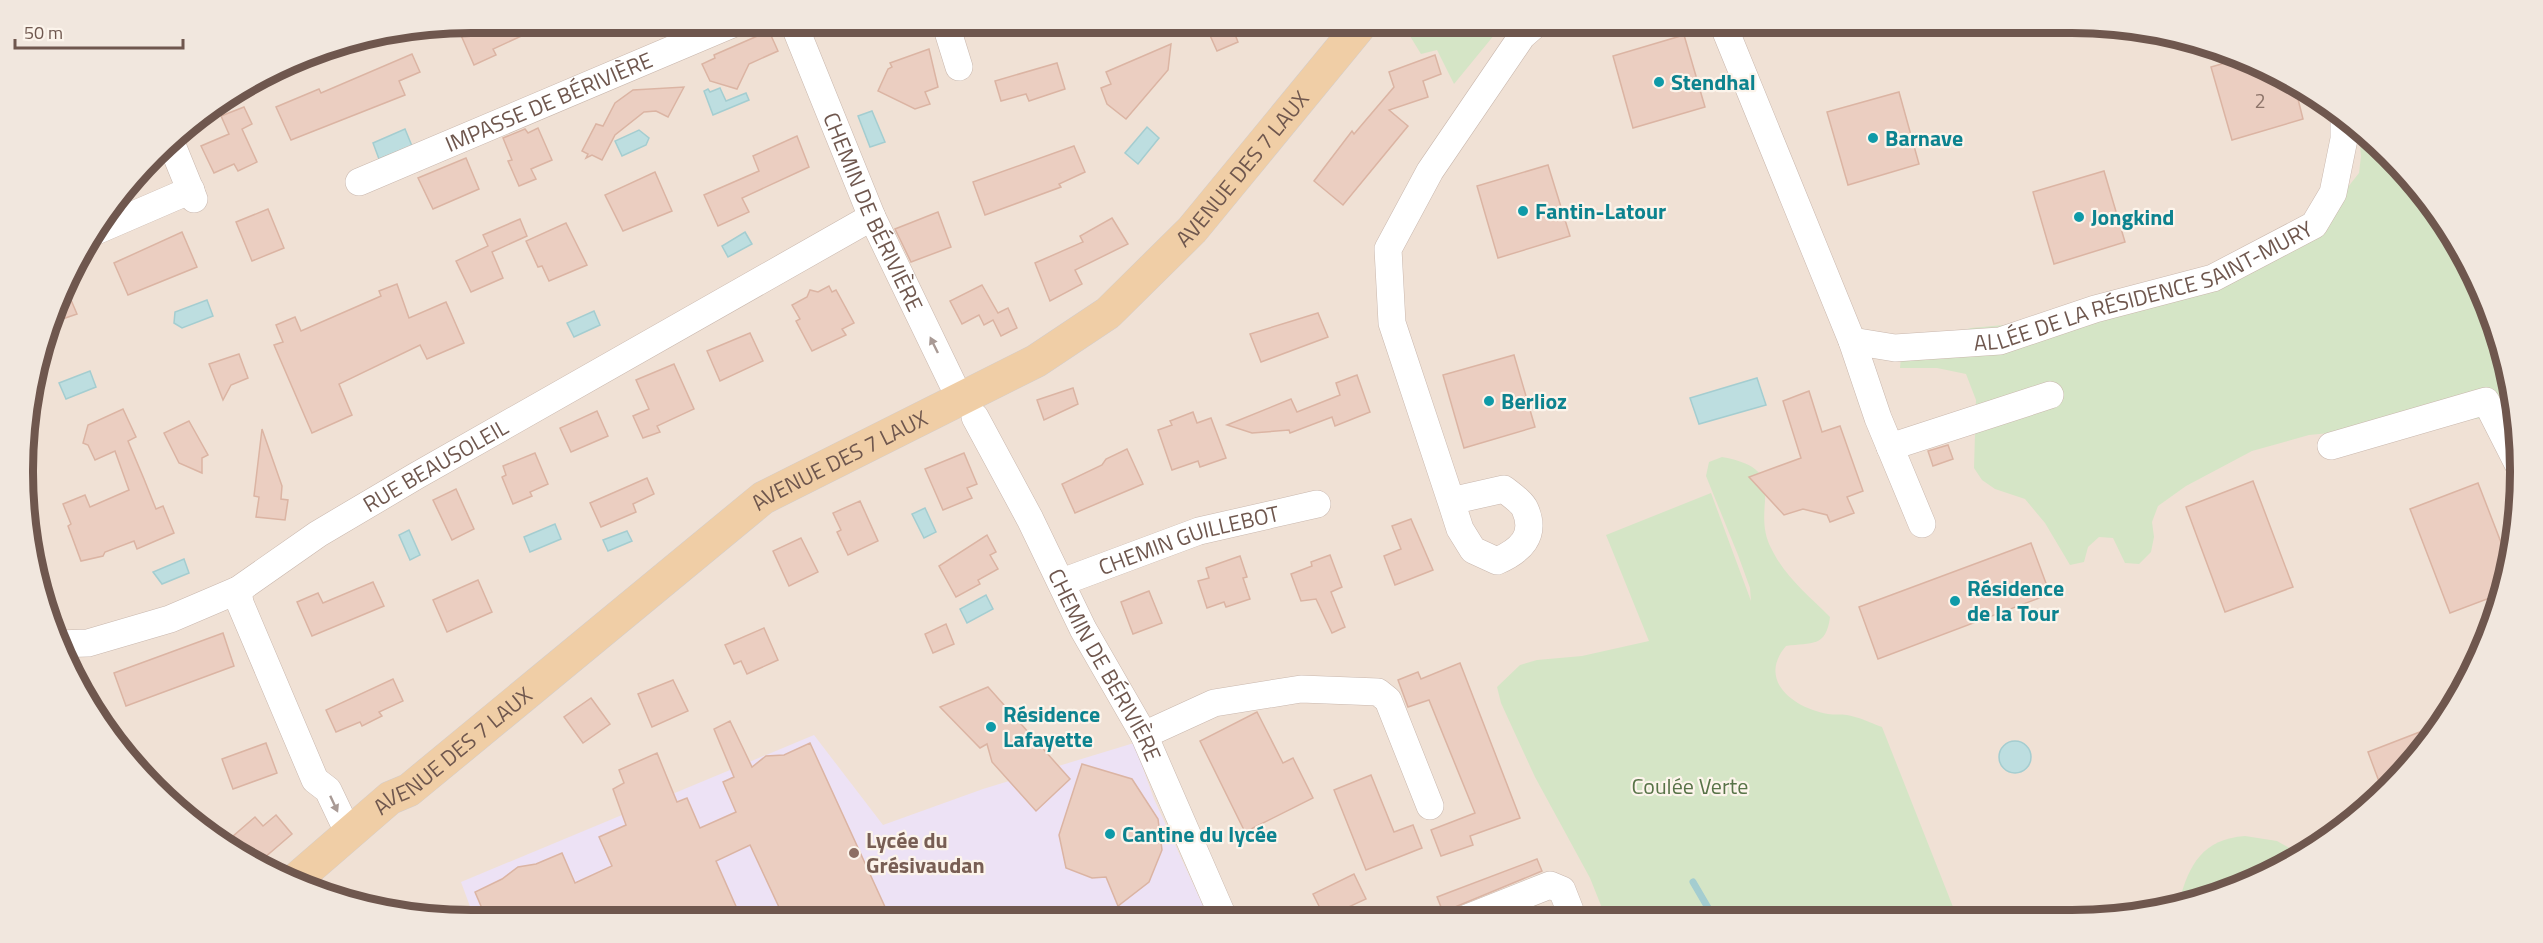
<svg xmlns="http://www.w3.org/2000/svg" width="2543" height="943" viewBox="0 0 2543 943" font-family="'Titillium Web',sans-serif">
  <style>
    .residential { fill: #f0e1d5 }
    .education { fill: #ede2f5 }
    .green { fill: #d5e5c6 }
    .water { fill: #bddee0; stroke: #a4cdd0; stroke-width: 1.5 }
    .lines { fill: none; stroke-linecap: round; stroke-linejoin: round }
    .stream { stroke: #a4cdd0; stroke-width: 7 }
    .building { fill: #ebcec1; stroke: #dbb4a3; stroke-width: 1.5 }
    .minor-casing { stroke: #c9b7ad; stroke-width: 28 }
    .major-casing { stroke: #d4cdca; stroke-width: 34 }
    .minor { stroke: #fff; stroke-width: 27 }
    .major { stroke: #f0cea6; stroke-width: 33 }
    .oneway { fill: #a99a95 }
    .culture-dot { fill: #0f9aa8; stroke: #fcf4eb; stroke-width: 2 }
    .education-dot { fill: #8d6e63; stroke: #fcf4eb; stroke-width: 2 }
    .labels { text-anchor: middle; stroke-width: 4.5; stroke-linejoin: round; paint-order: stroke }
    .number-label { font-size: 20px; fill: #8e756b }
    .culture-label { font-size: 22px; font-weight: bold; fill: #0d838f; stroke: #fcf4eb; text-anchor: start }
    .street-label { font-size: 22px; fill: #6f574e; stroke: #fcf4eb }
    .park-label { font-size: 22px; fill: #587348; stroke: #fcf4eb }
    .education-label { font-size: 22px; font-weight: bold; fill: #785e54; stroke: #fcf4eb; text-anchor: start }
    .rim { fill: none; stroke: #6f574e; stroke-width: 8 }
  </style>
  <rect width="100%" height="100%" fill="#f9f0e6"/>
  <path class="residential" d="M2071,22L2188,38L2270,69L2345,115L2409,176L2497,328L2517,413L2520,501L2505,588L2445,721L2368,809L2270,874L2130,917L472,920L355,905L273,874L198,828L98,721L57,643L31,559L26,413L46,327L82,247L176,134L247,82L327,46L471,23Z"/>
  <path class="education" d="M814,735L883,825L983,789L1134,743L1154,799L1206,912L1188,919L475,920L461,882Z"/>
  <g class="green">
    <path d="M1402,23H1504L1454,84L1437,50L1421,54Z"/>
    <path d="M2358,128L2409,176L2461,247L2497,328L2517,415L2309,435L2252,451L2186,486L2158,506L2152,522L2154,537L2151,552L2139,564L2125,563L2113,538L2099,537L2088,547L2084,562L2070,565L2045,523L2025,499L1995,489L1982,480L1974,468L1976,400L1966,374L1937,368H1900L1902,346L1971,328L2101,316L2332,207L2359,173L2361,156Z"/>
    <path d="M1722,457C1794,470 1749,505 1771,548C1785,577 1808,595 1830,617C1826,648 1812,642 1786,646C1757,680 1793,708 1828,714C1834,715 1841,714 1847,715C1859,717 1871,723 1882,727L1957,917L1606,918L1590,878L1535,777L1501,703L1497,687L1520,665L1537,660L1582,656L1649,641L1606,535L1711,493L1751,601L1750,588L1738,555L1706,476L1709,462Z"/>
    <path d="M2245,836L2277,841L2300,854L2270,874L2179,902C2189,864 2203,839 2245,836Z"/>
  </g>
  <g class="water">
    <path d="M720,88L726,101L746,93L749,100L713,115L704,91L708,89L710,92Z"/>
    <path d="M872,111L885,142L870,147L858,116Z"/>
    <path d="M1147,127L1159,138L1138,164L1125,153Z"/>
    <path d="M405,129L412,146L379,159L373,143Z"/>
    <path d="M639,130L649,138L646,145L622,156L615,141Z"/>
    <path d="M745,232L752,244L728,257L722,246Z"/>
    <path d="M207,300L213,316L182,328L174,323L175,312Z"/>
    <path d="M594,311L600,325L574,337L567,323Z"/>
    <path d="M90,371L96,387L66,399L59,383Z"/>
    <path d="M1757,378L1766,405L1699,424L1690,398Z"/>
    <path d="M925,508L936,532L924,538L912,514Z"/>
    <path d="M555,524L561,539L530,552L524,537Z"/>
    <path d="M409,530L420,555L410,560L399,535Z"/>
    <path d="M627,531L632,541L608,551L603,540Z"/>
    <path d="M184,559L189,573L162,584L153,572Z"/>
    <path d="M986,595L993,609L967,623L960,609Z"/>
    <circle cx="2015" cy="757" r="16"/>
  </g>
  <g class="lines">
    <g class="stream">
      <path d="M2457,242L2481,293"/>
      <path d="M1693,882L1714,918"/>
      <path d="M1238,916L1239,919"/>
    </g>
  </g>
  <g class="building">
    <path d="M485,22H552L493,49L496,55L474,65L460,33Z"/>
    <path d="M1204,22H1230L1238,42L1217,51Z"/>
    <path d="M769,31L778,51L749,64L737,89L710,81L702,64L715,58L714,55Z"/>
    <path d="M1684,35L1705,107L1633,128L1613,56Z"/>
    <path d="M1171,44L1168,70L1126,119L1107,104L1101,88L1111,84L1106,72Z"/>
    <path d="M929,49L938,87L925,92L930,104L915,109L878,91L888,69L892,67L890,63Z"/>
    <path d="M412,54L420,72L399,81L405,95L291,140L276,107L319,89L321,93Z"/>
    <path d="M1435,55L1441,74L1423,81L1428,97L1389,110L1408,126L1343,205L1314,181L1352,131L1354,134L1394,87L1389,72Z"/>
    <path d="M2242,58L2270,69L2294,83L2303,119L2232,140L2211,67Z"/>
    <path d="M1057,63L1065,89L1029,101L1026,94L1001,101L995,81Z"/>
    <path d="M684,87L668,117L656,111L644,112L615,135L602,160L592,155L586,158L588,154L582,151L596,124L603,126L615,103L633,90Z"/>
    <path d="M1899,92L1919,164L1848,185L1827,112Z"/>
    <path d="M244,107L252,124L242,129L257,162L238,171L234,164L214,173L201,146L229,134L221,116Z"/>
    <path d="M538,128L552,160L531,169L536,179L519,186L508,161L512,160L503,138L525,129L528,133Z"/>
    <path d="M797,136L809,167L742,198L749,212L718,226L704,195L759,171L753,156Z"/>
    <path d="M1074,146L1085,172L1059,184L1061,187L985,215L973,182Z"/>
    <path d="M466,158L479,189L433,209L418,178Z"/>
    <path d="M1548,165L1570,236L1498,258L1477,186Z"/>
    <path d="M2104,171L2125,242L2054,264L2033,192Z"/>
    <path d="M655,172L672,211L623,231L605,195Z"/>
    <path d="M268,209L284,248L252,261L236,222Z"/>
    <path d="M938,212L951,247L911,262L895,229Z"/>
    <path d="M1112,218L1128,244L1075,270L1082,284L1050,301L1035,263L1083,242L1080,236Z"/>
    <path d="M520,219L527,236L492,252L503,278L471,292L456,261L488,246L483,235Z"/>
    <path d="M566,223L587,265L549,281L542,266L538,267L526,241Z"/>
    <path d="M182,232L197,267L128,295L114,263Z"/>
    <path d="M397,284L409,318L446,302L464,343L427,359L420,345L339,384L352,415L312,433L274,345L283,342L276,325L295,317L301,331L381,296L379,291Z"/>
    <path d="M982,285L998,313L1008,308L1017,328L1001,336L993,320L984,325L979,315L962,324L950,301Z"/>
    <path d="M65,286L77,314L48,324L57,304Z"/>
    <path d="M829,286L832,292L836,290L854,323L842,329L846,335L812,351L796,321L800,319L792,305L807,297L810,290L818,292Z"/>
    <path d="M1318,313L1328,337L1261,362L1250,334Z"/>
    <path d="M750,333L763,361L720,381L707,351Z"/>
    <path d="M239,354L248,378L231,385L223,400L209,364Z"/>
    <path d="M1514,355L1535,427L1464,448L1443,375Z"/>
    <path d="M674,364L694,409L657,426L660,432L643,438L633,416L649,409L636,380Z"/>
    <path d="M1357,375L1370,412L1335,426L1332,417L1290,433L1289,430L1252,433L1227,425L1291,399L1297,412L1340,395L1336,383Z"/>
    <path d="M1073,388L1078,404L1044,420L1037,400Z"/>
    <path d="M1809,391L1822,432L1840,426L1863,491L1847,497L1854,513L1830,522L1827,515L1803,509L1784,515L1749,477L1801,458L1783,401Z"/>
    <path d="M123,409L136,437L128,441L144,479L156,509L163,506L174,533L137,549L134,541L105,552L103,556L81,561L68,526L71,524L63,504L85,495L90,507L129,490L115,451L95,460L88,445L83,443L88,425Z"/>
    <path d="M597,411L608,436L571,452L560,428Z"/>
    <path d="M1193,412L1197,423L1211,418L1226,458L1200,467L1198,461L1172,470L1158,430L1172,425L1170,421Z"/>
    <path d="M189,421L208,455L202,458V473L179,463L164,433Z"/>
    <path d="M262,429L282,486L281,499L288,500L285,520L256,517L259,497L254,496Z"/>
    <path d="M1948,445L1953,459L1933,466L1928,451Z"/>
    <path d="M1127,449L1143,484L1075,513L1062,484L1102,465L1106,459Z"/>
    <path d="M535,453L548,484L530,492L532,496L513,504L502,477L506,475L503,466Z"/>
    <path d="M964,453L977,484L967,488L972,498L943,510L925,469Z"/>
    <path d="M647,478L654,494L633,504L636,512L601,527L590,503Z"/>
    <path d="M2253,481L2293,587L2225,612L2186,507Z"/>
    <path d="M2478,483L2509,563L2505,588L2503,593L2450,613L2410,509Z"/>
    <path d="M456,489L474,529L452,540L433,500Z"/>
    <path d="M860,501L878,541L848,555L837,532L841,530L833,513Z"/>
    <path d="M1411,519L1433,570L1395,585L1384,556L1401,549L1392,526Z"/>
    <path d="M987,535L996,552L990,555L998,569L978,580L980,584L956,597L939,566Z"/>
    <path d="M801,538L818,572L789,586L773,551Z"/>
    <path d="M2031,543L2050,594L1878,659L1859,607Z"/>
    <path d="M1330,555L1342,587L1331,592L1345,627L1332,633L1316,599L1301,601L1291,574L1312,566L1311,562Z"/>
    <path d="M1240,556L1247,577L1243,578L1250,599L1226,607L1224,602L1207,608L1198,581L1209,578L1206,568Z"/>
    <path d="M478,580L492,612L447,632L433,600Z"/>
    <path d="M373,582L384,606L312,636L297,602L318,593L323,603Z"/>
    <path d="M1149,591L1162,623L1133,634L1121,602Z"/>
    <path d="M946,624L954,644L933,653L925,634Z"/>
    <path d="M764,628L778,660L747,674L741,661L734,664L725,645Z"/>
    <path d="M223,633L234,666L126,706L114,673Z"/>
    <path d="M1460,663L1520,818L1470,836L1473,845L1441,856L1431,830L1475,813L1429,700L1408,707L1398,680L1418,672L1421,679Z"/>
    <path d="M393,679L403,701L379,712L382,716L362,726L360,722L336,732L326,710Z"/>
    <path d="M673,680L688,711L652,727L638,694Z"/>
    <path d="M988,687L1070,779L1036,811L992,762L987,744L980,748L940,707Z"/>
    <path d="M591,698L610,724L583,743L564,717Z"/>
    <path d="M1257,712L1283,763L1293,758L1313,798L1245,832L1200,741Z"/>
    <path d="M730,721L752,767L766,756L784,755L810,743L891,920H785L750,845L716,861L742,920H487L475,892L502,879L518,867L536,864L562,853L575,883L612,866L599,837L626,825L613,789L624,783L619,770L657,753L677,802L687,798L700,828L736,812L723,782L734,777L714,729Z"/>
    <path d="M2443,723L2385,789L2383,792L2368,752Z"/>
    <path d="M266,743L277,773L233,789L222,759Z"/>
    <path d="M1082,764L1132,779L1158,819L1162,850L1149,882L1118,906L1106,877L1092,878L1066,868L1059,835Z"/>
    <path d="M1371,775L1394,832L1413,825L1422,848L1366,870L1334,790Z"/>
    <path d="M276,815L292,834L257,864L224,844L255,817L263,826Z"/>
    <path d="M1537,859L1542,871L1443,912L1437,897Z"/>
    <path d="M1354,874L1366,899L1325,918L1313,894Z"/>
  </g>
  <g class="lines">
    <g class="minor-casing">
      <g id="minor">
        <path id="s1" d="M793,22L872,217L959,397"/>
        <path d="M945,22L959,67"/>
        <path d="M1722,22L1852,341L1878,418L1922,524"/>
        <path d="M170,140L194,199"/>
        <path id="s2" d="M359,182L737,22"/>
        <path d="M96,231L191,190"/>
        <path id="s3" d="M1852,341L1895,348L2000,341L2095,309L2213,278L2314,225L2333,193L2344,139V115"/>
        <path id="s4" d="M975,417L1030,519L1083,629L1144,735L1224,919"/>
        <path d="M2331,446L2486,401L2518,464"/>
        <path d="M1890,447L2050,395"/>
        <path d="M1451,501L1504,489C1510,494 1522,502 1525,509C1537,536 1520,551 1497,561L1473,550L1460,529L1451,501L1392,323L1388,249L1430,171L1522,36L1538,22"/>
        <path id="s5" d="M1062,582L1199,531L1317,504"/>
        <path d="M238,590L240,603L315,780L328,790L348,832"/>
        <path id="s6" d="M57,644L88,643L170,619L238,590L318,534L416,476L872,217"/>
        <path d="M1144,735L1214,703L1301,689L1378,692L1388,700L1430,806"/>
        <path d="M1467,918L1550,885L1562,890L1573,918"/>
      </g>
    </g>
    <g class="major-casing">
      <g id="major">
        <path id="s7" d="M293,882L390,798L409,790L763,498L1036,361L1108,313L1192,230L1363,22"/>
      </g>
    </g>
    <use href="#minor" class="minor"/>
    <use href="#major" class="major"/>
  </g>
  <defs><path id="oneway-solid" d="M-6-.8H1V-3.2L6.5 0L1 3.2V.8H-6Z" transform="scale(1.5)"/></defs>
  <g class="oneway">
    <use href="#oneway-solid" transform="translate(934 345) rotate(-116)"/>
    <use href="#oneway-solid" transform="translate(334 804) rotate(65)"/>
  </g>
  <g class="culture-dot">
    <circle cx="1659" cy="82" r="6"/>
    <circle cx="1873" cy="138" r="6"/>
    <circle cx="1523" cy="211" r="6"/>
    <circle cx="2079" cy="217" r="6"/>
    <circle cx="1489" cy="401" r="6"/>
    <circle cx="1955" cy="601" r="6"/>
    <circle cx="991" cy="727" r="6"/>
    <circle cx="1110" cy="834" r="6"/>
  </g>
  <circle class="education-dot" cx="854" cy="853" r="6"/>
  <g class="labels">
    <g class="number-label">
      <text x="2260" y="108">2</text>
    </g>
    <g class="culture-label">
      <text x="1671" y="90">Stendhal</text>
      <text x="1885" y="146">Barnave</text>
      <text x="1535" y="219">Fantin-Latour</text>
      <text x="2091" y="225">Jongkind</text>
      <text x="1501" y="409">Berlioz</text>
      <text x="1967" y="596">Résidence<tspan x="1967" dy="25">de la Tour</tspan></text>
      <text x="1003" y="722">Résidence<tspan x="1003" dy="25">Lafayette</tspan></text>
      <text x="1122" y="842">Cantine du lycée</text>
    </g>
    <g class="street-label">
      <text dy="8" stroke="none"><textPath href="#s2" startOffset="206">IMPASSE DE BÉRIVIÈRE</textPath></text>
      <text dy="8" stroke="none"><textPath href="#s7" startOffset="1197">AVENUE DES 7 LAUX</textPath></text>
      <text dy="8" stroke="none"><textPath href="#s1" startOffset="206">CHEMIN DE BÉRIVIÈRE</textPath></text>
      <text dy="8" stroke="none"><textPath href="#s3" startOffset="302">ALLÉE DE LA RÉSIDENCE SAINT-MURY</textPath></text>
      <text dy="8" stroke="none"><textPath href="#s7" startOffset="693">AVENUE DES 7 LAUX</textPath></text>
      <text dy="8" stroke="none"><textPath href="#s6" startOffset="424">RUE BEAUSOLEIL</textPath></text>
      <text dy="8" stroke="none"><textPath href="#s5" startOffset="134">CHEMIN GUILLEBOT</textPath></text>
      <text dy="8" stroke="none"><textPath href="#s4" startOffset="280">CHEMIN DE BÉRIVIÈRE</textPath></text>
      <text dy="8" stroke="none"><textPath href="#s7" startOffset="207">AVENUE DES 7 LAUX</textPath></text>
    </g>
    <g class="park-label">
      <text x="1690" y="794">Coulée Verte</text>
    </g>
    <g class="education-label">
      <text x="866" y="848">Lycée du<tspan x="866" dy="25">Grésivaudan</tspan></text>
    </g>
  </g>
  <path d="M0 0H2543V943H0ZM471 33H2072A438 438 0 0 1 2510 471V472A438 438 0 0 1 2072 910H471A438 438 0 0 1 33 472V471A438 438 0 0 1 471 33Z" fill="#f1e7de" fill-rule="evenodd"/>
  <path class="rim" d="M471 33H2072A438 438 0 0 1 2510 471V472A438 438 0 0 1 2072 910H471A438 438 0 0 1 33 472V471A438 438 0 0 1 471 33Z"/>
  <path d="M15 39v9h168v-9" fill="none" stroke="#6f574e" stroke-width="3"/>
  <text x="24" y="39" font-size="18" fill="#6f574e" stroke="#fcf4eb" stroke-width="4.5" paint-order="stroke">50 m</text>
</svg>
